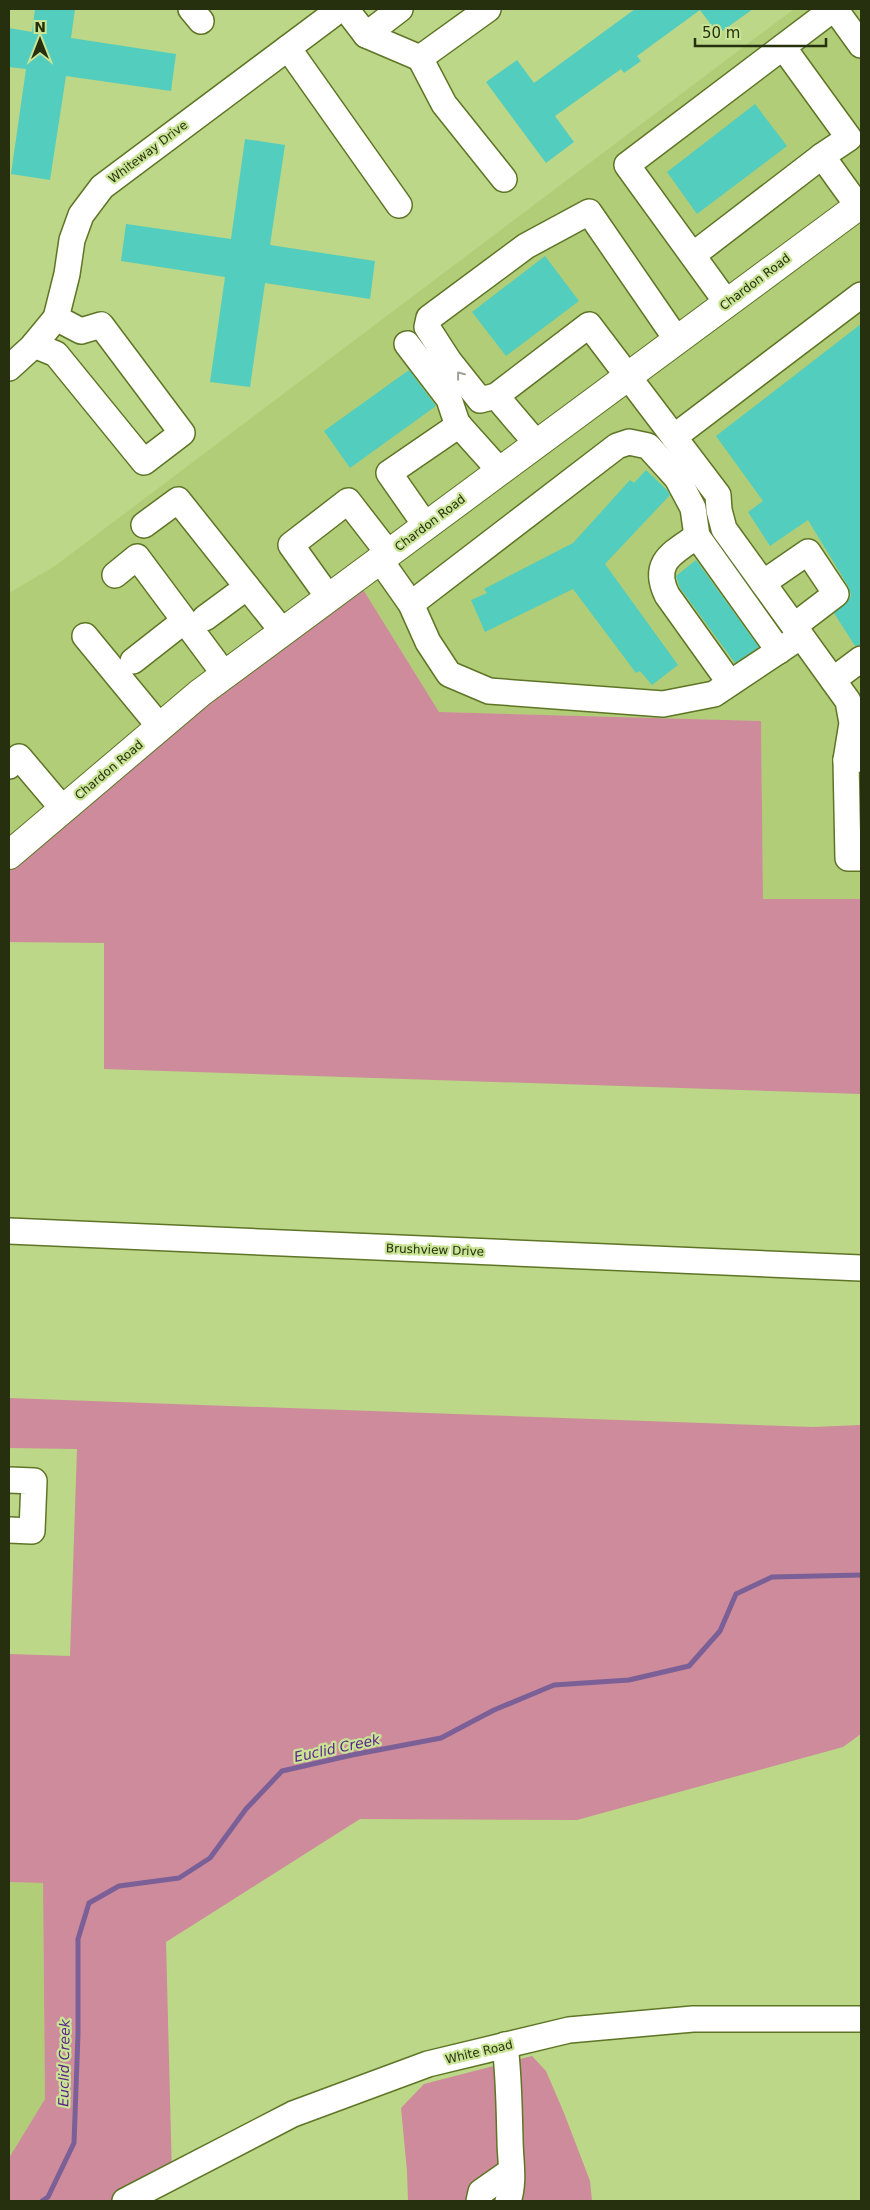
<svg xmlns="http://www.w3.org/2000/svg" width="870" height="2210" viewBox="0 0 870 2210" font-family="'DejaVu Sans',sans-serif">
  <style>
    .built { fill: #b1cd77 }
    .green { fill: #cd8b9b }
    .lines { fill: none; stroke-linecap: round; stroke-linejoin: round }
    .stream { stroke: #7a6096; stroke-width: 5 }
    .building { fill: #53cdbe }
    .minor-casing { stroke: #5e7526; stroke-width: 28 }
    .major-casing { stroke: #5e7526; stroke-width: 30 }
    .minor { stroke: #fff; stroke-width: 25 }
    .major { stroke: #fff; stroke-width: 28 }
    .oneway { stroke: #9da293 }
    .labels { text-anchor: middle; stroke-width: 4.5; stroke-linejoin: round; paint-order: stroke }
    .street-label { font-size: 12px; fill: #26300f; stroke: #c9e494 }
    .water-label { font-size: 14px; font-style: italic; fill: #5a1f8c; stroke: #c9e494 }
  </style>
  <rect width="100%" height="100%" fill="#bcd787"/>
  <g class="built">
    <path d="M794,9H861V899H763L761,721L439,712L356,578L9,855V593L55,566Z"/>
    <path d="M9,1882L43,1883L45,2099L9,2158Z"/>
  </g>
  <g class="green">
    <path d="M356,578L439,712L761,721L763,899H861V1094L104,1069V943L9,942V855Z"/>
    <path d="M9,1398L813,1427L861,1425V1734L843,1747L577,1820L360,1819L166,1942L172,2176L125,2201H9V2158L45,2099L43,1883L9,1882V1654L70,1656L77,1449L9,1448Z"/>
    <path d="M532,2056L546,2071L564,2113L590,2181L592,2201H408L407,2171L401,2108L424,2084Z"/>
  </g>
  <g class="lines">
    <path class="stream" d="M42,2201L48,2197L74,2143L78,2034V1939L89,1903L119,1886L179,1878L210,1858L246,1809L282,1771L352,1755L441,1738L494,1710L554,1685L629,1680L689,1666L720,1631L736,1594L772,1577L861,1575"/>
  </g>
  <g class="building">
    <path d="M35,9H75L71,38L176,54L171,91L66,76L50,180L11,174L26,69L9,67V28L32,32Z"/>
    <path d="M635,9H753L718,34L700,10L637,56L641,61L624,73L621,69L555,116L574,142L546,163L486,82L517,60L534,83Z"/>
    <path d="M755,104L787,146L697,214L667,172Z"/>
    <path d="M245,139L285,145L270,245L375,261L370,299L265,283L250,387L210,382L225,277L121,261L126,224L231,239Z"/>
    <path d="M545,256L579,301L506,356L472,312Z"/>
    <path d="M861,324V645L855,646L834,613L849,600L851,595L848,586L808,520L770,546L748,512L763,501L716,436Z"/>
    <path d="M409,370L436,406L350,468L324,431Z"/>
    <path d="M646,470L667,490L670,495L605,564L678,665L652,685L640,671L636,673L573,589L485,632L471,600L487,593L484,589L573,543L630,480L634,483Z"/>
    <path d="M696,560L759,647L735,663L680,588L676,576Z"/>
  </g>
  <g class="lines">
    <g class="minor-casing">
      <g id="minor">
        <path d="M191,9L201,21"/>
        <path d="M346,9L366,35L420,58L488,9"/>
        <path d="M835,9L861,45"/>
        <path d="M366,35L400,9"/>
        <path d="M783,47L849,138L822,156L858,206"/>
        <path d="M288,48L399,205"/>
        <path d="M420,58L444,104L504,179"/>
        <path d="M693,255L822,156"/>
        <path d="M727,303L627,165L833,9"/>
        <path d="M677,340L589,212L526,246L429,318L427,327L449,361L480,400L496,396L589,325L718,495L719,510L724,529L848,701L852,723L846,760"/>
        <path d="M407,344L449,399L457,423L500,471"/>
        <path d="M34,345L56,354L144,462L182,433L101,325L81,331L56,318"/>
        <path d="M9,368L32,347L56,318L67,274L72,240L81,215L102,187L332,15L338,9"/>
        <path d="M496,396L537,444"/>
        <path d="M674,437L861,295"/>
        <path d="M144,525L178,500L283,632"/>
        <path d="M426,526L389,473L459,425"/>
        <path d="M697,536C673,553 651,562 667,595L730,683"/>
        <path d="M380,560L411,604L428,642L449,674L489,691L663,704L714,694L792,642"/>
        <path d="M115,575L137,557L225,675"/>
        <path d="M763,583L808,552L836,594L794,626"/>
        <path d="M329,598L291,545L348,501L389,554"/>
        <path d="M411,604L617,446L629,442L648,446L677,478L693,508L697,536L779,651"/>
        <path d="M205,618L247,587"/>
        <path d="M85,636L160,727"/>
        <path d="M133,661L184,621"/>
        <path d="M833,680L861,659"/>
        <path d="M861,759L846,760L848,858H861"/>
        <path d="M9,766L19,757L63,809"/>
        <path d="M9,1231L861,1268"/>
        <path d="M9,1480L34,1481L32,1531L9,1530"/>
        <path d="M505,2045C509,2077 509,2107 510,2139C510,2159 515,2182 508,2201"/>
        <path d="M125,2201L293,2114L428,2064L569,2030L693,2019H861"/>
        <path d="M479,2201L481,2192L511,2171"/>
      </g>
    </g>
    <g class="major-casing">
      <path id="major" d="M9,855L200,693L861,204"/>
    </g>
    <use href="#minor" class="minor"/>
    <use href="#major" class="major"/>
  </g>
  <defs><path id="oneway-chevron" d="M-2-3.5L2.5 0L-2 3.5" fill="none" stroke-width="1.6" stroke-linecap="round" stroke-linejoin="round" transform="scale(1.25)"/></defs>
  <use class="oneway" href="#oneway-chevron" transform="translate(460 375) rotate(-128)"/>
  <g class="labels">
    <g class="street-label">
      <text transform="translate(148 152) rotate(-37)" y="4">Whiteway Drive</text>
      <text transform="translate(755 282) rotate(-37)" y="4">Chardon Road</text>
      <text transform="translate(430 523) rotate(-37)" y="4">Chardon Road</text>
      <text transform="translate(109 770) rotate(-40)" y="4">Chardon Road</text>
      <text transform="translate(435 1250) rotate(2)" y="4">Brushview Drive</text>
      <text transform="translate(479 2052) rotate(-13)" y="4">White Road</text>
    </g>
    <g class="water-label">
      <text transform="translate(337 1748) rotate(-12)" y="5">Euclid Creek</text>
      <text transform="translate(64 2063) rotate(-89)" y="5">Euclid Creek</text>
    </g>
  </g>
  <rect width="870" height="2210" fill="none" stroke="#26300f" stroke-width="20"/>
  <g transform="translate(40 40)" stroke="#c9e494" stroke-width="4" paint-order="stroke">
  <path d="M0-4L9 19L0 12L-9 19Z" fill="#26300f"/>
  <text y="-8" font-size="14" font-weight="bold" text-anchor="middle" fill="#26300f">N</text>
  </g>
  <path d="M695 38v8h131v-8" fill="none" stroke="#26300f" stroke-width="2.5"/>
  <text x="702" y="38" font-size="15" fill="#26300f" stroke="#c9e494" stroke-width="4" paint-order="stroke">50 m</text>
</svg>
